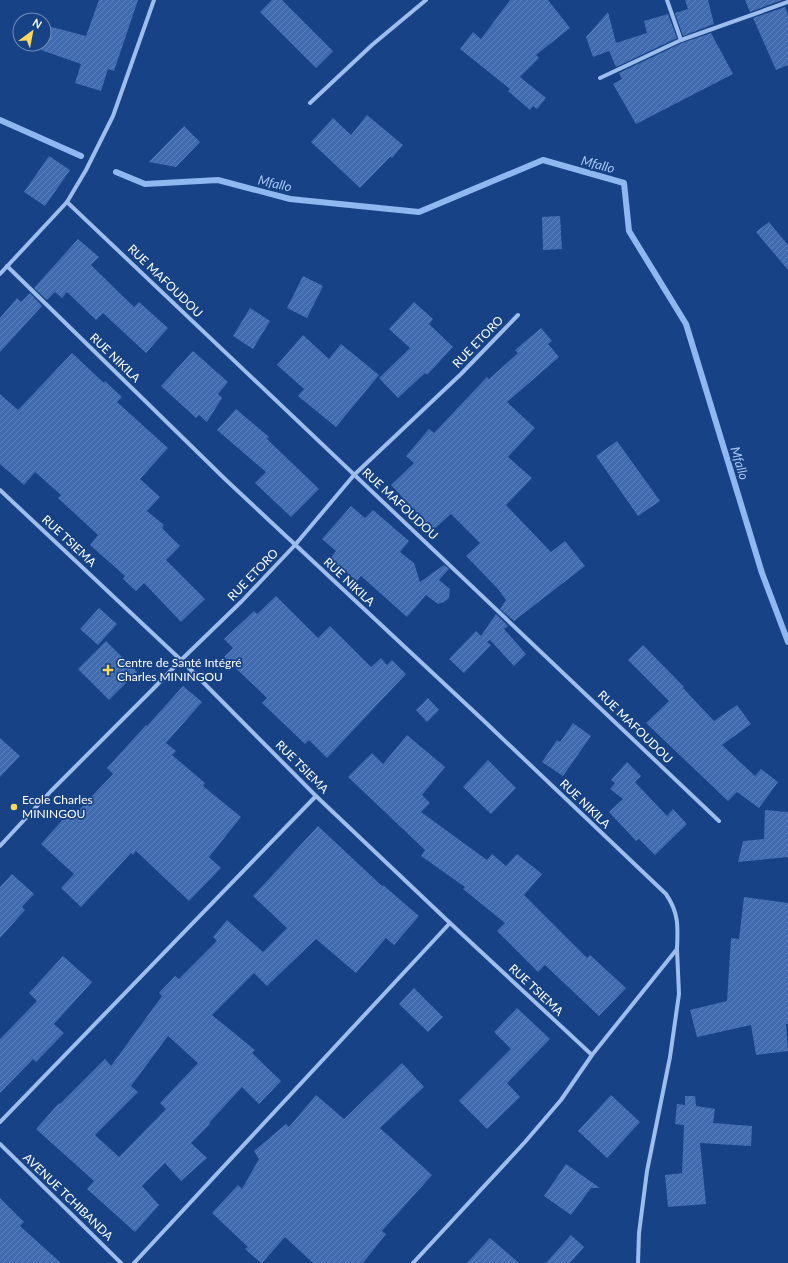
<svg xmlns="http://www.w3.org/2000/svg" width="788" height="1263" viewBox="0 0 788 1263" font-family="Lato,sans-serif">
  <style>
    .lines { fill: none; stroke-linecap: round; stroke-linejoin: round }
    .stream { stroke: #8fb7f0; stroke-width: 6 }
    .building { fill: url(#building-hatch); fill-rule: evenodd }
    .minor { stroke: #9dbded; stroke-width: 4 }
    .poi-dot { fill: #ffd859; stroke: #174285; stroke-width: 1.5 }
    .labels { text-anchor: middle; stroke-width: 3.5; stroke-linejoin: round; paint-order: stroke }
    .street-label { font-size: 12px; fill: #fff; stroke: #174285 }
    .poi-label { font-size: 12px; fill: #fff; stroke: #174285; text-anchor: start }
    .water-label { font-size: 13px; font-style: italic; fill: #a8c7f4; stroke: #174285 }
  </style>
  <defs>
    <pattern id="building-hatch" width="6" height="6" patternUnits="userSpaceOnUse"><rect width="6" height="6" fill="#406baf"/><path d="M-1 1l2-2M0 6l6-6M5 7l2-2" fill="none" stroke="#5d81bb"/></pattern>
  </defs>
  <rect width="100%" height="100%" fill="#174285"/>
  <g class="lines">
    <g class="stream">
      <path d="M0,120L81,156"/>
      <path d="M116,172L145,184L218,180L290,199L419,212L543,160L624,183L629,231L686,324L762,573L788,642"/>
    </g>
  </g>
  <g class="building">
    <path d="M99,0H138L114,71L108,69L101,91L75,83L81,64L41,50L43,44H44L48,26L86,36Z"/>
    <path d="M272,0H282L333,51L316,68L260,12Z"/>
    <path d="M510,0H548L570,28L536,55L539,58L520,77L546,98L537,109L533,106L530,110L508,91L510,89L460,49L473,32L481,39Z"/>
    <path d="M685,0H708L714,24L683,36L675,13L688,9Z"/>
    <path d="M745,0H782L750,12Z"/>
    <path d="M785,7L788,15V65L776,70L753,18Z"/>
    <path d="M608,12L616,43L647,33L644,21L668,14L677,38L616,67L609,51L593,57L586,37Z"/>
    <path d="M711,33L733,74L636,124L613,84L622,79L619,73L682,43Z"/>
    <path d="M367,115L403,145L392,158L390,157L360,188L311,142L333,118L351,135Z"/>
    <path d="M184,126L200,142L176,167L149,162Z"/>
    <path d="M49,156L70,170L45,206L24,192Z"/>
    <path d="M560,216L562,249L543,250L542,217Z"/>
    <path d="M769,222L788,245V270L756,232Z"/>
    <path d="M78,239L99,257L91,265L134,307L139,302L168,328L146,353L103,313L96,320L67,292L62,298L55,292L47,300L34,288Z"/>
    <path d="M303,276L323,286L307,318L287,308Z"/>
    <path d="M30,293L42,306L0,352V318L17,298L21,302Z"/>
    <path d="M414,302L433,319L429,324L453,347L427,375L425,373L398,398L379,378L410,348L389,329Z"/>
    <path d="M250,308L270,321L253,349L233,336Z"/>
    <path d="M541,328L552,341L548,344L559,357L507,402L535,428L508,457L532,478L506,505L551,552L565,541L585,566L514,621L500,609L506,600L498,589L466,556L480,543L451,514L433,530L391,485L414,463L406,456L429,429L434,433L487,377L489,379L518,353L515,350Z"/>
    <path d="M303,335L329,359L341,344L379,375L336,427L298,396L304,389L277,365Z"/>
    <path d="M193,351L228,382L218,394L222,398L207,422L199,415L196,418L161,386Z"/>
    <path d="M72,353L104,383L105,381L122,397L117,402L168,448L140,479L160,497L147,511L164,525L162,528L180,546L166,560L205,599L181,622L144,583L136,591L123,579L125,576L90,545L98,535L58,498L61,495L35,472L24,485L0,464V394L18,410Z"/>
    <path d="M236,409L269,437L267,439L319,489L291,517L255,483L266,472L217,430Z"/>
    <path d="M617,441L660,501L638,516L596,456Z"/>
    <path d="M351,506L365,518L373,510L409,541L400,552L414,563L420,582L444,565L449,569L439,580L450,589L449,598L444,602L438,604L426,595L407,617L361,576L357,581L330,559L336,551L322,539Z"/>
    <path d="M276,596L318,638L330,626L371,667L381,658L387,665L392,660L406,674L327,758L309,740L305,744L262,703L267,698L224,657L233,648L224,639L254,611L257,614Z"/>
    <path d="M99,608L117,624L98,645L80,629Z"/>
    <path d="M496,614L508,626L504,629L526,654L514,666L490,640L487,642L491,645L464,673L449,659L476,631L481,636Z"/>
    <path d="M106,641L137,672L109,700L78,669Z"/>
    <path d="M643,645L684,687L683,688L714,721L737,705L751,724L722,745L755,776L761,769L778,782L759,808L737,792L728,801L646,723L669,701L628,660Z"/>
    <path d="M183,686L202,702L166,743L176,751L172,755L205,783L203,786L241,817L209,857L221,868L189,901L136,851L133,855L131,853L81,907L61,888L74,874L41,844L72,809L77,812L113,774L107,768L146,725L147,726Z"/>
    <path d="M428,698L439,710L427,722L416,710Z"/>
    <path d="M573,723L591,736L563,776L542,762L557,740L560,742Z"/>
    <path d="M407,735L445,767L422,795L430,803L421,812L487,860L492,854L506,866L517,854L542,874L524,895L587,958L590,955L626,988L599,1016L545,965L538,972L497,931L505,923L463,889L465,887L421,856L425,850L348,777L372,753L383,764Z"/>
    <path d="M0,738L20,756L0,777Z"/>
    <path d="M488,760L516,788L491,814L463,787Z"/>
    <path d="M627,762L641,776L635,782L667,816L673,809L687,824L655,855L639,839L636,841L609,812L623,799L610,789L615,783L611,780Z"/>
    <path d="M765,810L788,812V857L738,862L743,841L764,839Z"/>
    <path d="M318,826L382,886L383,885L419,916L394,945L386,938L356,973L316,939L267,986L254,973L212,1015L255,1050L252,1053L281,1081L259,1104L242,1087L209,1123L210,1124L191,1143L207,1158L181,1181L165,1163L142,1186L159,1205L135,1232L87,1189L94,1181L36,1129L59,1103L60,1104L105,1059L111,1066L162,996L159,993L175,976L179,979L217,941L213,937L227,920L263,952L287,928L253,896ZM168,1036L198,1063L160,1103L166,1109L119,1157L95,1135L138,1092L131,1086Z"/>
    <path d="M12,874L34,894L22,907L25,910L0,938V887Z"/>
    <path d="M744,897L788,903V1024H786L788,1051L756,1055L751,1025L697,1037L690,1010L727,1001L731,938L739,939Z"/>
    <path d="M63,956L92,982L54,1024L64,1033L36,1062L33,1059L0,1093V1039L37,1001L29,993Z"/>
    <path d="M414,988L443,1017L428,1032L399,1004Z"/>
    <path d="M517,1008L550,1039L507,1083L520,1097L487,1129L459,1101L511,1049L494,1032Z"/>
    <path d="M402,1063L424,1087L380,1128L432,1175L382,1231L386,1234L363,1263H313L285,1237L262,1263H261L245,1249L248,1247L212,1213L238,1185L242,1189L259,1159L254,1151L286,1124L289,1127L316,1095L344,1119Z"/>
    <path d="M611,1095L640,1122L607,1158L578,1131Z"/>
    <path d="M685,1096H695L696,1106L715,1109L713,1123L752,1126L751,1146L700,1143L706,1204L668,1207L665,1175L682,1173L684,1125L675,1124L677,1104L685,1105Z"/>
    <path d="M566,1164L600,1188H591L571,1215L544,1196Z"/>
    <path d="M0,1198L24,1222L20,1226L61,1263H0Z"/>
    <path d="M571,1235L584,1247L570,1263H546Z"/>
    <path d="M490,1238L519,1263H467Z"/>
  </g>
  <g class="lines">
    <g class="minor">
      <path d="M667,0L681,40"/>
      <path d="M600,78L681,40L788,2"/>
      <path d="M310,103L372,45L426,0"/>
      <path d="M67,202L719,821"/>
      <path d="M7,266L226,480L483,720L666,894C679,913 678,927 677,949L592,1055L561,1100L525,1142L413,1263"/>
      <path d="M0,274L67,202L86,170L113,116L154,0"/>
      <path d="M0,490L181,660L316,796L450,923L592,1055"/>
      <path d="M0,846L51,791L152,690L181,660L242,601L295,545L354,475L461,374L518,315"/>
      <path d="M0,1122L316,796"/>
      <path d="M0,1144L121,1263"/>
      <path d="M134,1263L450,923"/>
      <path d="M638,1263L639,1233L647,1171L670,1057L679,994L677,949"/>
    </g>
  </g>
  <g class="poi-dot">
    <path d="M106 664h4v4h4v4h-4v4h-4v-4h-4v-4h4z"/>
    <circle cx="14" cy="807" r="4"/>
  </g>
  <g class="labels">
    <g class="street-label">
      <text transform="translate(165 281) rotate(44)" y="4">RUE MAFOUDOU</text>
      <text transform="translate(478 342) rotate(-46)" y="4">RUE ETORO</text>
      <text transform="translate(115 358) rotate(44)" y="4">RUE NIKILA</text>
      <text transform="translate(400 504) rotate(43)" y="4">RUE MAFOUDOU</text>
      <text transform="translate(69 541) rotate(43)" y="4">RUE TSIEMA</text>
      <text transform="translate(253 575) rotate(-46)" y="4">RUE ETORO</text>
      <text transform="translate(349 582) rotate(43)" y="4">RUE NIKILA</text>
      <text transform="translate(635 727) rotate(44)" y="4">RUE MAFOUDOU</text>
      <text transform="translate(302 767) rotate(45)" y="4">RUE TSIEMA</text>
      <text transform="translate(585 804) rotate(44)" y="4">RUE NIKILA</text>
      <text transform="translate(536 990) rotate(43)" y="4">RUE TSIEMA</text>
      <text transform="translate(68 1197) rotate(44)" y="4">AVENUE TCHIBANDA</text>
    </g>
    <g class="poi-label">
      <text x="117" y="667">Centre de Santé Intégré<tspan x="117" dy="14">Charles MININGOU</tspan></text>
      <text x="22" y="804">Ecole Charles<tspan x="22" dy="14">MININGOU</tspan></text>
    </g>
    <g class="water-label">
      <text transform="translate(598 164) rotate(15)" y="5">Mfallo</text>
      <text transform="translate(275 183) rotate(13)" y="5">Mfallo</text>
      <text transform="translate(740 463) rotate(73)" y="5">Mfallo</text>
    </g>
  </g>
  <g transform="translate(32 32) rotate(32)"><circle r="19" fill="#174285" stroke="#748eb6"/>
  <path d="M0-3L7 15L0 10L-7 15Z" fill="#ffd859"/>
  <text y="-6" font-size="11" font-weight="bold" text-anchor="middle" fill="#ffffff">N</text>
  </g>
</svg>
